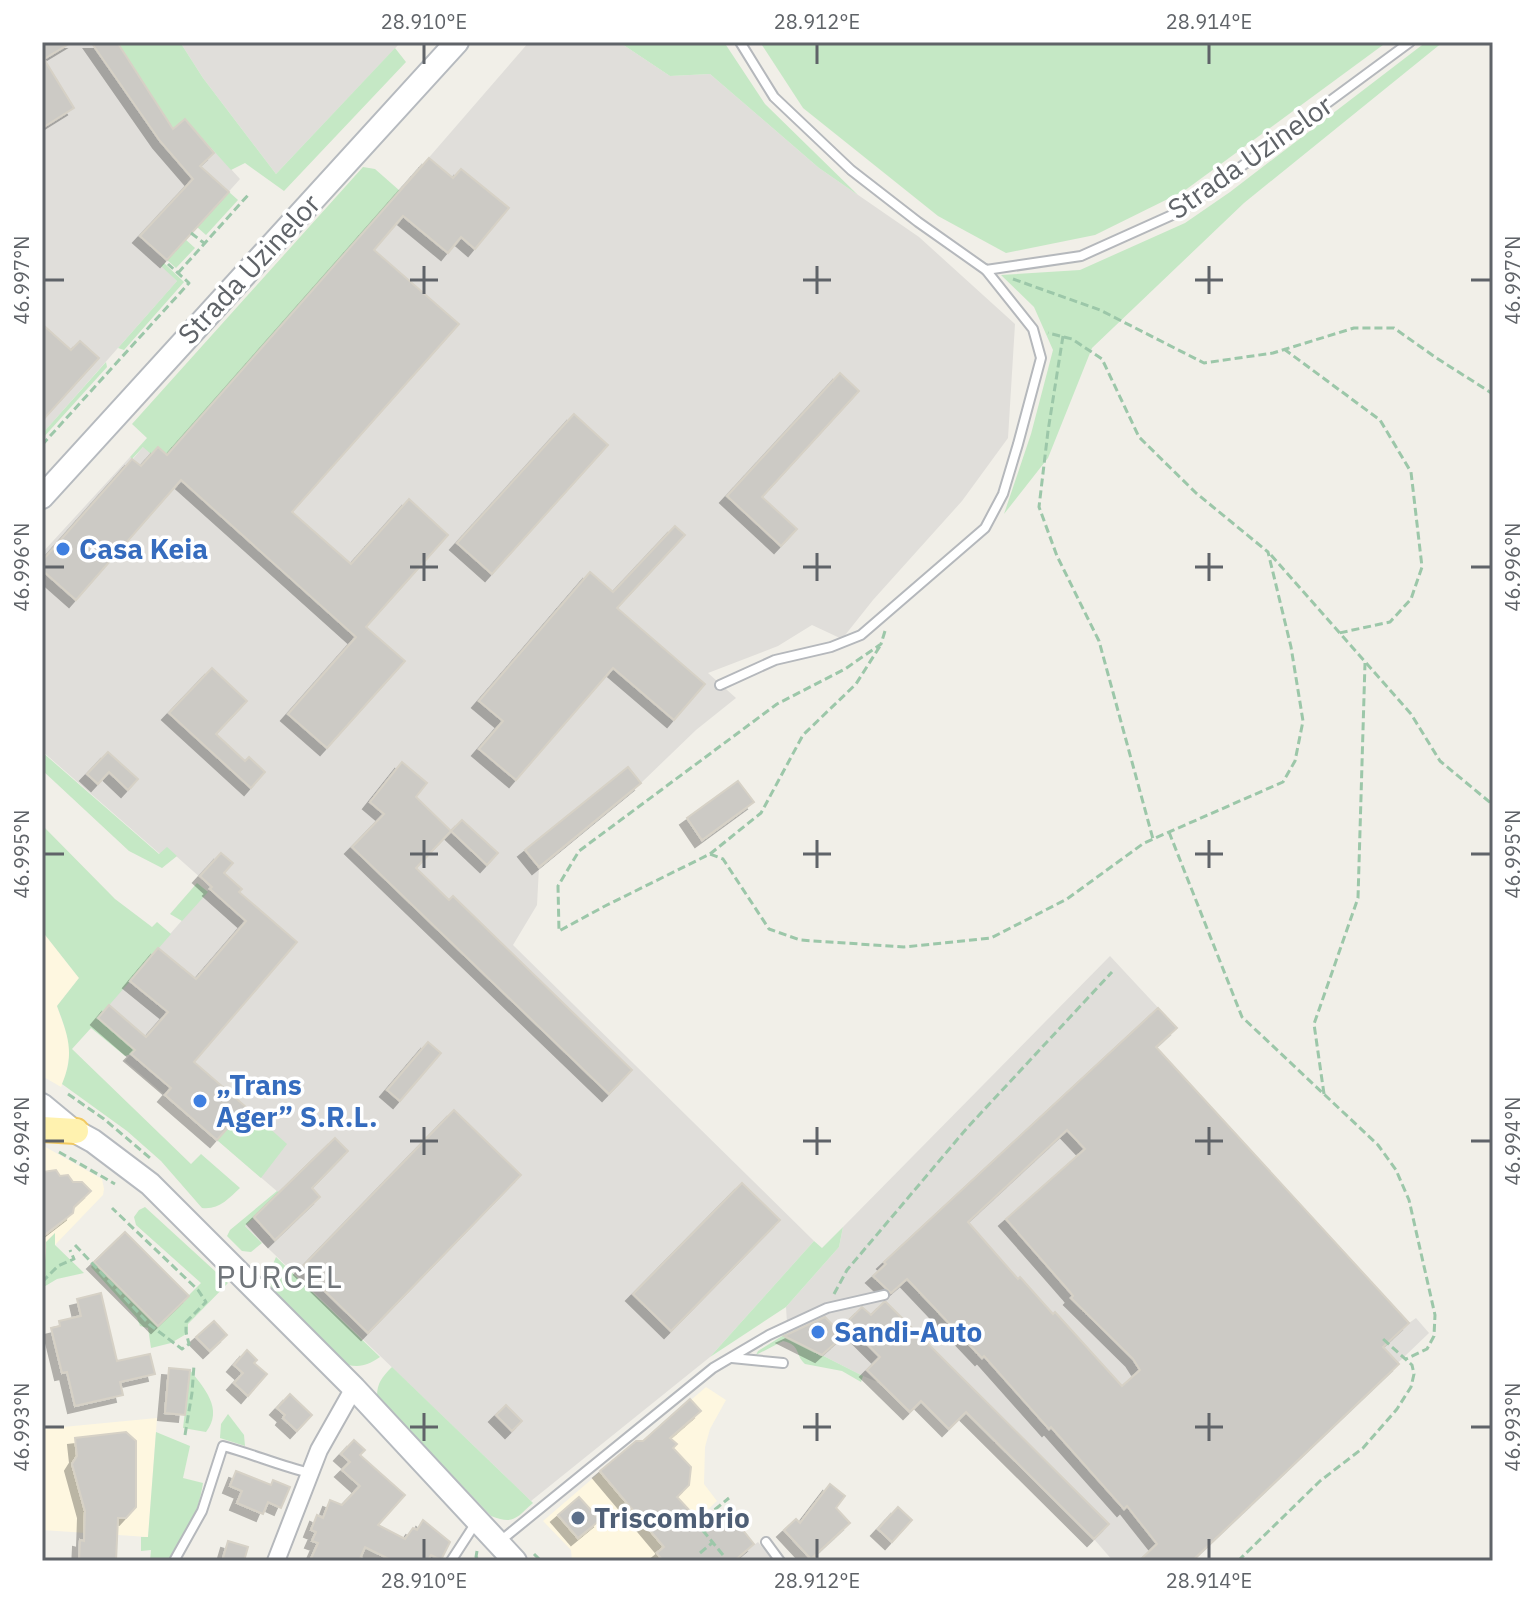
<svg xmlns="http://www.w3.org/2000/svg" width="1535" height="1603" viewBox="0 0 1535 1603" font-family="'IBM Plex Sans',sans-serif">
  <style>
    .commercial { fill: #fef7e0 }
    .industrial { fill: #e0deda }
    .green { fill: #c5e8c5 }
    .building { fill: #cccac5; stroke: #d6d1c6; stroke-width: 2; fill-rule: evenodd; filter: url(#shadow) }
    .lines { fill: none; stroke-linecap: round; stroke-linejoin: round }
    .lane-casing { stroke: #b5b8bc; stroke-width: 12 }
    .street-casing { stroke: #b5b8bc; stroke-width: 20 }
    .secondary-casing { stroke: #b6babf; stroke-width: 26 }
    .primary-casing { stroke: #f2c960; stroke-width: 28 }
    .path { stroke: #9cc7a9; stroke-width: 3; stroke-dasharray: 8 4; stroke-linecap: butt }
    .lane { stroke: #fff; stroke-width: 8 }
    .street { stroke: #fff; stroke-width: 16 }
    .secondary { stroke: #fff; stroke-width: 22 }
    .primary { stroke: #fff2af; stroke-width: 24 }
    .ticks { fill: none; stroke: #5f6368; stroke-width: 3 }
    .shop-dot { fill: #3f7fe0; stroke: #fff; stroke-width: 3 }
    .service-dot { fill: #5c6f8a; stroke: #fff; stroke-width: 3 }
    .labels { text-anchor: middle; stroke-width: 7; stroke-linejoin: round; paint-order: stroke }
    .street-label { font-size: 28px; fill: #5f6368; stroke: #fff }
    .shop-label { font-size: 28px; font-weight: bold; fill: #366cbe; stroke: #fff; text-anchor: start }
    .service-label { font-size: 28px; font-weight: bold; fill: #4e5e75; stroke: #fff; text-anchor: start }
    .quarter-label { font-size: 32px; letter-spacing: 2px; fill: #70757a; stroke: #fff }
    .neatline { fill: none; stroke: #5f6368; stroke-width: 3 }
    .ticks-label { font-size: 20px; text-anchor: middle; fill: #5f6368 }
  </style>
  <defs>
    <filter id="shadow"><feDropShadow dx="-7" dy="7" stdDeviation="0" flood-color="#0004"/></filter>
  </defs>
  <rect width="100%" height="100%" fill="#f1efe8"/>
  <g class="commercial">
    <path d="M42,931L79,978L57,1006L69,1040L70,1052L66,1075L61,1087L42,1076Z"/>
    <path d="M42,1145L102,1179L104,1189L103,1195L55,1245V1234L47,1260L42,1270Z"/>
    <path d="M706,1387L726,1400L710,1429L705,1447L704,1484L717,1501L684,1532L657,1552L663,1561H572L571,1550L543,1521L636,1441H643Z"/>
    <path d="M157,1418L148,1537L42,1530V1429Z"/>
  </g>
  <g class="industrial">
    <path d="M42,42H117L174,129L185,119L240,179L162,266L177,281L42,434Z"/>
    <path d="M180,42H401L276,174L203,78Z"/>
    <path d="M529,42H619L670,76L710,74L819,168L919,237L1015,324L1008,438L962,501L873,600L842,639L812,625L778,646L708,673L736,698L696,730L641,783L539,867L537,905L513,945L814,1241L710,1357L531,1501L245,1226L279,1193L125,1061L134,1050L97,1018L211,887L167,848L160,854L42,751V553L130,457L133,459L143,447H158L360,237Z"/>
    <path d="M1110,956L1177,1028L1156,1048L1409,1323L1416,1318L1429,1333L1191,1561H1113L1094,1539L966,1412L949,1429L921,1401L910,1412L880,1383L863,1376L788,1338L786,1307L839,1247L843,1227Z"/>
    <path d="M758,1542L773,1561H733Z"/>
  </g>
  <g class="green">
    <path d="M117,42H180L203,78L276,174L395,48L406,62L284,191L245,163L231,170L185,119L173,129Z"/>
    <path d="M619,42H724L765,104L858,195L819,168L710,74L670,76Z"/>
    <path d="M760,42H1387L1184,191L1095,235L1006,253L938,216L803,108Z"/>
    <path d="M1426,42H1443L1244,203L1092,348L1048,458L1004,514L1031,434L1053,350L1034,307L1001,275L1080,270L1185,223L1230,192Z"/>
    <path d="M363,167L375,169L400,191L167,455L158,447L151,454L143,447L132,459L130,457L147,438L132,424Z"/>
    <path d="M229,192L238,200L206,235L197,227Z"/>
    <path d="M185,239L195,248L176,268L167,260Z"/>
    <path d="M164,263L184,282L124,350L118,348L177,281L161,266Z"/>
    <path d="M106,362L107,367L42,439V434Z"/>
    <path d="M42,752L159,854L167,847L177,856L162,868L129,851L42,770Z"/>
    <path d="M42,825L115,899L152,927L157,922L171,934L98,1018L135,1050L131,1054L125,1056L91,1028L72,1049L191,1164L201,1154L240,1188C228,1199 219,1210 202,1208L161,1161L127,1131L62,1084C75,1054 68,1035 57,1006L79,978L42,931Z"/>
    <path d="M197,883L208,892L182,921L170,914Z"/>
    <path d="M246,1107L287,1144L261,1178L217,1140Z"/>
    <path d="M277,1191L280,1193L245,1226L262,1243L251,1252L242,1251L227,1236L230,1230Z"/>
    <path d="M145,1207L228,1283L188,1324V1333L171,1343L151,1348L148,1328L140,1326L137,1318L91,1267L94,1262L158,1326L201,1283L136,1225L134,1217L139,1210Z"/>
    <path d="M843,1227L839,1247L786,1307L710,1357L814,1241L822,1248Z"/>
    <path d="M55,1233V1245L84,1273L57,1279L42,1288C42,1272 47,1259 46,1242Z"/>
    <path d="M276,1257L380,1357C369,1364 362,1368 348,1365L272,1289L268,1276Z"/>
    <path d="M787,1333L788,1338L863,1376L861,1382L842,1371L805,1364C795,1355 801,1345 783,1341L756,1355L758,1351Z"/>
    <path d="M392,1367L531,1501L533,1503C516,1518 514,1525 491,1516L377,1396C377,1383 382,1377 392,1367Z"/>
    <path d="M190,1370C204,1388 224,1409 206,1432L183,1428Z"/>
    <path d="M228,1414L244,1435L245,1446L220,1438L221,1424Z"/>
    <path d="M156,1432L190,1446L183,1478L203,1483C198,1515 187,1534 169,1561H150L151,1550L141,1551V1537H148Z"/>
  </g>
  <g class="building">
    <path d="M42,42H72L44,59L74,108L42,128Z"/>
    <path d="M91,42H117L173,129L185,119L214,153L200,166L229,192L167,260L140,236L193,179L160,141Z"/>
    <path d="M429,158L453,178L461,169L509,208L475,249L461,237L448,253L403,216L374,250L459,324L292,512L351,564L409,499L448,535L366,627L405,661L327,748L288,714L356,637L181,480L76,600L42,570V561L132,459L141,466L158,447L167,455Z"/>
    <path d="M42,324L71,350L80,341L99,358L42,421Z"/>
    <path d="M840,373L859,391L762,497L797,529L781,546L727,496Z"/>
    <path d="M574,414L608,445L492,574L457,543Z"/>
    <path d="M675,526L685,535L617,608L705,684L674,720L613,668L516,780L479,749L503,721L479,701L590,572L613,592Z"/>
    <path d="M212,668L247,701L216,734L245,761L249,757L265,772L251,788L169,713Z"/>
    <path d="M108,752L138,779L128,790L109,772L98,784L87,774Z"/>
    <path d="M402,762L427,783L416,797L451,831L416,868L449,900L453,896L632,1070L609,1094L352,847L384,814L370,802Z"/>
    <path d="M628,767L641,783L539,867L525,850Z"/>
    <path d="M738,781L754,802L702,840L687,818Z"/>
    <path d="M462,820L498,853L487,865L451,831Z"/>
    <path d="M221,853L233,863L224,873L242,889L239,892L297,942L194,1062L246,1107L217,1140L165,1095L171,1088L131,1054L135,1050L98,1018L109,1005L146,1037L168,1012L130,981L158,948L196,979L246,921L210,889L212,887L200,876Z"/>
    <path d="M1158,1008L1177,1028L1156,1047L1409,1323L1383,1347L1399,1364L1192,1561H1139L1157,1544L1127,1506L1124,1509L1051,1427L1049,1429L984,1356L982,1358L907,1279L891,1293L873,1276L886,1264L884,1262ZM1067,1130L1085,1149L1006,1219L1070,1292L1073,1296L1071,1298L1133,1359L1140,1370L1122,1386L1055,1312L1053,1314L1020,1277L1018,1279L968,1222Z"/>
    <path d="M428,1042L441,1053L400,1101L387,1090Z"/>
    <path d="M454,1110L521,1175L368,1333L301,1268Z"/>
    <path d="M335,1138L348,1151L312,1188L320,1197L275,1240L254,1217Z"/>
    <path d="M56,1170L60,1176L68,1175L73,1182H82L91,1191L74,1207L73,1213L42,1237V1172Z"/>
    <path d="M742,1183L780,1220L671,1331L633,1294Z"/>
    <path d="M125,1232L189,1296L158,1326L94,1262Z"/>
    <path d="M101,1293L117,1361L150,1354L155,1374L120,1382L123,1395L75,1406L67,1372L62,1373L51,1328L60,1326L59,1321L81,1316L77,1299Z"/>
    <path d="M884,1302H886L1109,1524L1094,1539L966,1412L949,1429L921,1401L910,1412L867,1370L880,1357L846,1323L862,1307L871,1315Z"/>
    <path d="M825,1317L843,1336L822,1355L784,1336Z"/>
    <path d="M214,1321L227,1335L210,1351L196,1337Z"/>
    <path d="M247,1350L257,1360L254,1363L267,1374L248,1396L234,1383L243,1373L234,1365Z"/>
    <path d="M169,1368L190,1370L185,1415L165,1413Z"/>
    <path d="M290,1394L312,1415L297,1431L283,1418L285,1415L277,1408Z"/>
    <path d="M690,1399L701,1411L670,1438L677,1444L673,1448L691,1467L689,1485L677,1497L704,1526L726,1509L754,1544L734,1561H663L657,1553L664,1547L600,1471L636,1441H643Z"/>
    <path d="M506,1405L522,1421L512,1431L496,1415Z"/>
    <path d="M126,1432L136,1441V1507L126,1518H118L116,1561H79L80,1540L84,1541L85,1511L72,1464L77,1456L75,1438Z"/>
    <path d="M354,1440L365,1450L360,1455L405,1495L378,1525L405,1539L413,1528L417,1530L423,1520L450,1542L441,1560L431,1555L427,1561H393L365,1547L359,1561H310L318,1543L312,1541L316,1532L311,1530L317,1515L323,1518L330,1500L342,1505L360,1486L342,1470L350,1462L341,1454Z"/>
    <path d="M236,1471L271,1485L273,1480L290,1487L281,1508L268,1502L263,1514L237,1503L242,1491L230,1486Z"/>
    <path d="M830,1484L845,1496L836,1508L850,1523L811,1559L784,1530L796,1519L800,1523Z"/>
    <path d="M579,1497L600,1520L578,1538L558,1515Z"/>
    <path d="M898,1507L912,1520L892,1542L878,1529Z"/>
    <path d="M228,1541L248,1547L244,1561H232L223,1558Z"/>
  </g>
  <g class="lines">
    <g class="lane-casing">
      <g id="lane">
        <path d="M740,42L774,97L851,170L918,222L986,270L1081,256L1181,211L1410,42"/>
        <path d="M720,685L775,660L831,647L861,635L985,528L1003,494L1018,444L1041,358L1033,329L986,270"/>
        <path d="M732,1358L783,1363"/>
        <path d="M499,1542L713,1368L769,1335L827,1308L884,1295"/>
        <path d="M766,1542L780,1561"/>
        <path d="M174,1561L202,1511L223,1446C253,1454 280,1466 310,1473"/>
        <path d="M451,1561L477,1521"/>
      </g>
    </g>
    <g class="street-casing">
      <path id="street" d="M276,1561L319,1450L354,1388"/>
    </g>
    <g class="secondary-casing">
      <g id="secondary">
        <path d="M42,497L457,42"/>
        <path d="M42,1105L71,1129L93,1141L150,1184L354,1388L515,1561"/>
      </g>
    </g>
    <g class="primary-casing">
      <path id="primary" d="M42,1129L76,1131"/>
    </g>
    <g class="path">
      <path d="M191,233L204,243"/>
      <path d="M178,273L249,194"/>
      <path d="M1013,279L1100,310L1204,363L1273,353L1354,328H1394L1435,357L1493,394"/>
      <path d="M1063,336L1048,431L1039,507L1057,556L1099,641L1153,839"/>
      <path d="M1284,349L1380,420L1411,472L1422,567L1411,599L1390,622L1339,633"/>
      <path d="M42,445L189,283L168,264"/>
      <path d="M1271,555L1411,714L1440,761L1492,804"/>
      <path d="M885,631L881,644L845,669L777,704L579,851L558,886L559,931L605,906L710,854L723,859L769,929L800,940L904,947L991,938L1067,899L1144,843L1283,782L1295,761L1303,721L1291,647L1268,552L1196,493L1139,437L1102,359L1072,339L1048,333"/>
      <path d="M1169,832L1242,1017L1378,1145L1396,1170L1409,1200L1435,1315L1434,1336L1427,1349L1406,1359"/>
      <path d="M710,854L761,813L803,735L856,684L880,646"/>
      <path d="M68,1094L104,1119L150,1158"/>
      <path d="M1324,1094L1314,1024L1358,898L1365,663"/>
      <path d="M59,1152L115,1184"/>
      <path d="M75,1245L150,1325L182,1349L189,1344L186,1332V1322L206,1302L198,1290L112,1208"/>
      <path d="M42,1282L58,1266L74,1259L70,1250"/>
      <path d="M834,1294L847,1270L967,1128L1112,972"/>
      <path d="M185,1435L192,1393L194,1365"/>
      <path d="M477,1551L476,1557L481,1561"/>
      <path d="M700,1553L712,1543"/>
      <path d="M534,1554L541,1561"/>
      <path d="M723,1555L700,1527L701,1521L729,1498"/>
      <path d="M1238,1561L1320,1481L1363,1448L1397,1409L1411,1387L1414,1374L1412,1365L1382,1338"/>
    </g>
    <use href="#lane" class="lane"/>
    <use href="#street" class="street"/>
    <use href="#secondary" class="secondary"/>
    <use href="#primary" class="primary"/>
  </g>
  <path class="ticks" d="M424,44V64M817,44V64M1209,44V64M424,266V294M817,266V294M1209,266V294M44,280H64M410,280H438M803,280H831M1195,280H1223M1471,280H1491M424,553V581M817,553V581M1209,553V581M44,567H64M410,567H438M803,567H831M1195,567H1223M1471,567H1491M424,840V868M817,840V868M1209,840V868M44,854H64M410,854H438M803,854H831M1195,854H1223M1471,854H1491M424,1127V1155M817,1127V1155M1209,1127V1155M44,1141H64M410,1141H438M803,1141H831M1195,1141H1223M1471,1141H1491M424,1413V1441M817,1413V1441M1209,1413V1441M44,1427H64M410,1427H438M803,1427H831M1195,1427H1223M1471,1427H1491M424,1539V1559M817,1539V1559M1209,1539V1559"/>
  <g class="shop-dot">
    <circle cx="63" cy="549" r="8"/>
    <circle cx="200" cy="1101" r="8"/>
    <circle cx="818" cy="1332" r="8"/>
  </g>
  <circle class="service-dot" cx="578" cy="1518" r="8"/>
  <g class="labels">
    <g class="street-label">
      <text transform="translate(1250 157) rotate(-35)" y="10">Strada Uzinelor</text>
      <text transform="translate(249 269) rotate(-47)" y="10">Strada Uzinelor</text>
    </g>
    <g class="shop-label">
      <text x="79" y="559">Casa Keia</text>
      <text x="216" y="1095">„Trans<tspan x="216" dy="32">Ager” S.R.L.</tspan></text>
      <text x="834" y="1342">Sandi-Auto</text>
    </g>
    <g class="service-label">
      <text x="594" y="1528">Triscombrio</text>
    </g>
    <g class="quarter-label">
      <text x="280" y="1288">PURCEL</text>
    </g>
  </g>
  <rect width="1535" height="1603" fill="none" stroke="#ffffff" stroke-width="88"/>
  <rect x="44" y="44" width="1447" height="1515" class="neatline"/>
  <g class="ticks-label">
    <text x="424" y="29">28.910°E</text>
    <text x="817" y="29">28.912°E</text>
    <text x="1209" y="29">28.914°E</text>
    <text transform="translate(22 280) rotate(-90)" y="7">46.997°N</text>
    <text transform="translate(1513 280) rotate(-90)" y="7">46.997°N</text>
    <text transform="translate(22 567) rotate(-90)" y="7">46.996°N</text>
    <text transform="translate(1513 567) rotate(-90)" y="7">46.996°N</text>
    <text transform="translate(22 854) rotate(-90)" y="7">46.995°N</text>
    <text transform="translate(1513 854) rotate(-90)" y="7">46.995°N</text>
    <text transform="translate(22 1141) rotate(-90)" y="7">46.994°N</text>
    <text transform="translate(1513 1141) rotate(-90)" y="7">46.994°N</text>
    <text transform="translate(22 1427) rotate(-90)" y="7">46.993°N</text>
    <text transform="translate(1513 1427) rotate(-90)" y="7">46.993°N</text>
    <text x="424" y="1588">28.910°E</text>
    <text x="817" y="1588">28.912°E</text>
    <text x="1209" y="1588">28.914°E</text>
  </g>
</svg>
